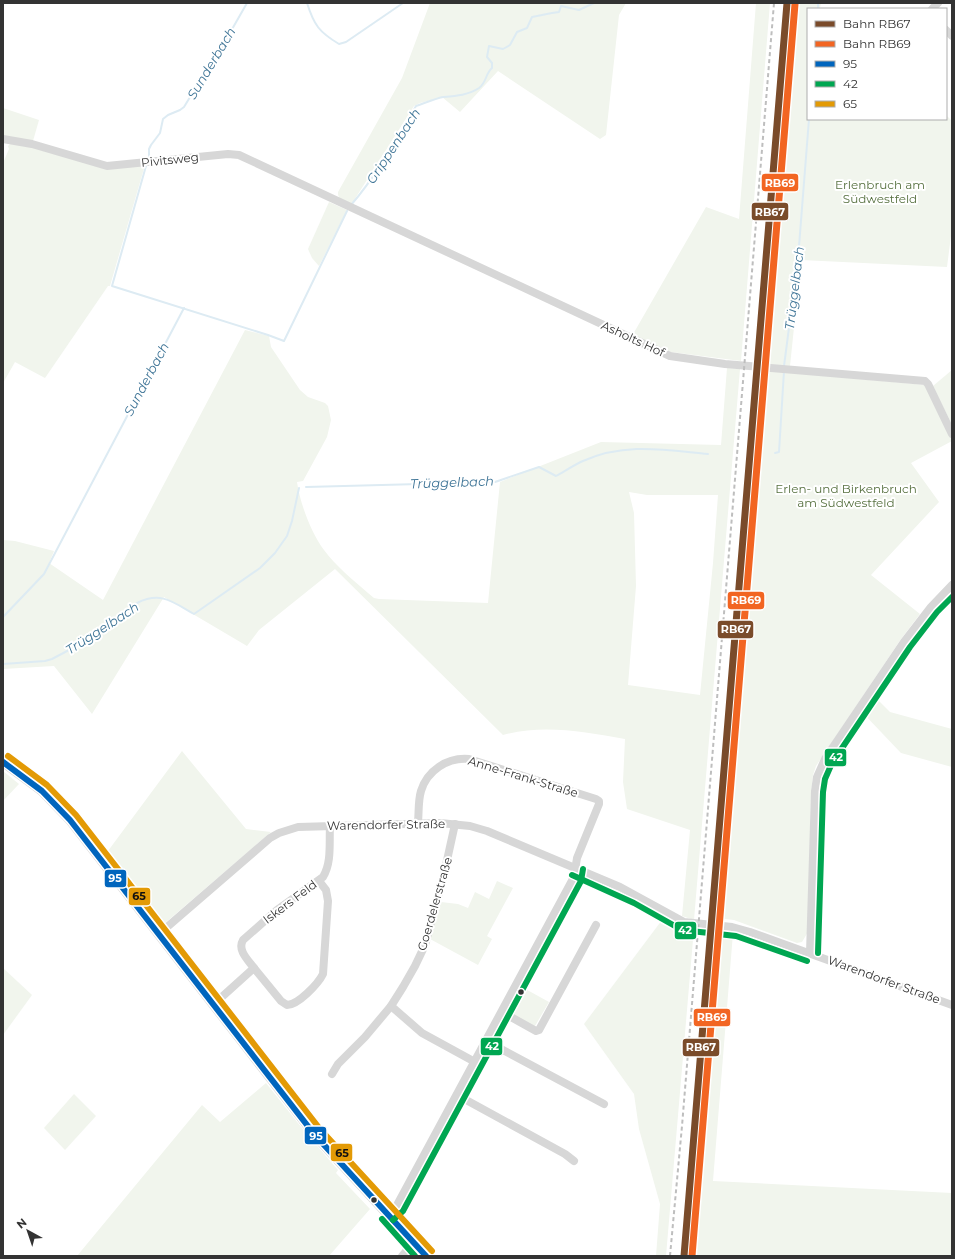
<svg xmlns="http://www.w3.org/2000/svg" width="955" height="1259" viewBox="0 0 955 1259" font-family="Montserrat,sans-serif">
  <style>
    .green { fill: #f1f5ed; fill-rule: evenodd }
    .lines { fill: none; stroke-linecap: round; stroke-linejoin: round }
    .stream { stroke: #ddebf3; stroke-width: 2 }
    .minor { stroke: #d7d7d7; stroke-width: 8 }
    .tertiary { stroke: #d7d7d7; stroke-width: 10 }
    .rail { stroke: #bebebe; stroke-width: 2; stroke-dasharray: 4 3; stroke-linecap: butt }
    .bus-1-casing { stroke: #fff; stroke-width: 9 }
    .bus-2-casing { stroke: #fff; stroke-width: 9 }
    .bus-3-casing { stroke: #fff; stroke-width: 9 }
    .bus-1 { stroke: #0065bd; stroke-width: 6 }
    .bus-2 { stroke: #00a651; stroke-width: 6 }
    .bus-3 { stroke: #e39a05; stroke-width: 6 }
    .rail-1-casing { stroke: #fff; stroke-width: 10 }
    .rail-2-casing { stroke: #fff; stroke-width: 10 }
    .rail-1 { stroke: #7a4b2a; stroke-width: 7 }
    .rail-2 { stroke: #f26522; stroke-width: 7 }
    .bus-dot { fill: #333; stroke: #fff; stroke-width: 1.5 }
    .labels { text-anchor: middle; stroke-width: 4; stroke-linejoin: round; paint-order: stroke }
    .street-label { font-size: 12px; fill: #333; stroke: #fff }
    .park-label { font-size: 12px; fill: #56703f; stroke: #fff }
    .water-label { font-size: 13px; font-style: italic; fill: #3f7597; stroke: #fff }
    .line-badge { stroke: #fff; stroke-width: 1.5 }
    .badge-label { font-size: 11px; text-anchor: middle; font-weight: bold; fill: #fff }
    .pale-badge-label { font-size: 11px; text-anchor: middle; font-weight: bold; fill: #111 }
  </style>
  <rect width="100%" height="100%" fill="#fff"/>
  <g class="green">
    <path d="M430,3H626L619,15L606,135L600,139L498,71L460,112L442,97L420,103L414,106L351,205C345,202 337,200 338,192L402,78Z"/>
    <path d="M756,3H770L741,361L671,352L632,336L706,207L739,219Z"/>
    <path d="M792,3H821L820,8L825,9H808V119H946V115L952,121V228L947,267L801,260L790,366L762,364Z"/>
    <path d="M3,108L39,120L33,141L3,137Z"/>
    <path d="M10,144L32,146L105,169L145,165L110,286H108L45,378L15,362L3,383V163L9,149L8,146Z"/>
    <path d="M329,202L347,210L319,266L312,258L308,249Z"/>
    <path d="M245,330L269,336L271,347L300,390L308,397L325,403L328,406L331,420L327,437L303,481L297,482C300,503 311,533 324,550C336,566 353,580 368,593L374,598L379,599L488,603L500,482L601,442L721,445L727,368L740,369L694,920L682,916L690,830L627,809L623,782L625,739C584,732 544,724 503,735L335,569L259,630L247,646L164,597L92,714L54,666L3,669V540L15,541L54,551L49,563L103,600ZM629,492L647,495H718L713,563L700,695L628,685L636,586L634,513Z"/>
    <path d="M762,370L925,385L952,441L911,463L939,502L871,575L920,614L901,639L816,766L813,775L811,792L808,932L802,942L797,943L734,920L717,918L738,648Z"/>
    <path d="M952,370V425L933,386Z"/>
    <path d="M873,695L890,712L952,729V767L901,753L862,712Z"/>
    <path d="M182,751L246,829L271,832L165,923L158,924L105,855Z"/>
    <path d="M3,771L19,784L3,801Z"/>
    <path d="M497,881L513,888L487,936L492,939L478,965L430,939L441,902L458,904L468,908L475,892L489,899Z"/>
    <path d="M665,916L684,927L694,928L666,1256H656L660,1204L639,1129L634,1094L584,1024Z"/>
    <path d="M716,931L733,933L713,1181L952,1193V1256H689Z"/>
    <path d="M3,968L32,995L3,1035Z"/>
    <path d="M520,986L549,1002L535,1026H532L508,1012L507,1010Z"/>
    <path d="M266,1083L306,1133L338,1170L336,1173L370,1209L329,1256H77L202,1105L220,1122Z"/>
    <path d="M74,1094L96,1116L65,1150L44,1128Z"/>
  </g>
  <g class="lines">
    <g class="stream">
      <path d="M307,3C314,25 319,32 339,44L346,42L403,3"/>
      <path d="M818,9V3"/>
      <path d="M149,157V149L151,145L160,133L163,119L168,115L180,110L184,107L204,74L211,66L247,3"/>
      <path d="M146,166L112,286L268,335L284,341L347,211"/>
      <path d="M351,205C377,175 396,140 416,106C425,103 434,99 443,97C455,96 469,95 479,88C487,82 485,74 492,68V63L487,57L489,46L503,49L510,45L517,32L527,28L532,17L552,13L559,12L561,6L579,10L594,3"/>
      <path d="M784,366L798,259L809,119"/>
      <path d="M775,453L779,452L784,371"/>
      <path d="M306,487L495,482L539,467L556,476C565,471 574,465 583,461C625,442 665,450 708,454"/>
      <path d="M3,617L44,574L184,308"/>
      <path d="M3,664L45,661L52,659L69,650L137,603C161,591 173,602 194,614L260,568L275,553L287,536L292,521L299,488"/>
    </g>
    <g class="minor">
      <path d="M932,9L938,3"/>
      <path d="M946,30L952,36"/>
      <path d="M3,139L32,144L107,166L228,154L239,155L670,356L725,364L925,381L928,384L952,434"/>
      <path d="M159,934L270,838L279,833L298,827L440,823L470,826L487,831L620,887L684,922L732,927L750,932L952,1005"/>
      <path d="M810,953L815,791L817,777L825,759L904,642L931,607L952,585"/>
      <path d="M254,968C248,960 237,950 243,940L277,910L323,877C332,862 329,843 330,826"/>
      <path d="M214,1004L254,968L281,1001L287,1005C298,1005 318,984 323,974L328,901L326,890L319,881"/>
      <path d="M391,1006L422,1033L475,1062"/>
      <path d="M502,1012L536,1031L539,1030L596,925"/>
      <path d="M486,1041L604,1104"/>
      <path d="M332,1074L338,1064L365,1037L391,1006L403,987L415,966L425,945L444,874L455,824"/>
      <path d="M457,1095L565,1154L574,1161"/>
      <path d="M388,1214L396,1207L574,877L577,858L599,804V801L596,799L469,759C447,757 427,771 421,791C418,801 419,812 418,822"/>
      <path d="M402,1256L414,1242"/>
    </g>
    <path class="tertiary" d="M3,762L42,791L70,820L314,1134L426,1256"/>
    <path class="rail" d="M670,1256L682,1126L774,3"/>
    <g class="bus-1-casing">
      <path id="bus-1" d="M3,762L42,791L70,820L314,1134L426,1256"/>
    </g>
    <g class="bus-2-casing">
      <g id="bus-2">
        <path d="M572,875L634,903L682,930L736,936L807,961"/>
        <path d="M818,953L823,792L825,779L832,763L910,647L937,612L952,597"/>
        <path d="M382,1219L415,1256"/>
        <path d="M393,1220L403,1211L581,881L583,869"/>
      </g>
    </g>
    <g class="bus-3-casing">
      <path id="bus-3" d="M8,756L47,785L76,815L320,1129L432,1251"/>
    </g>
    <use href="#bus-1" class="bus-1"/>
    <use href="#bus-2" class="bus-2"/>
    <use href="#bus-3" class="bus-3"/>
    <g class="rail-1-casing">
      <path id="rail-1" d="M684,1256L787,3"/>
    </g>
    <g class="rail-2-casing">
      <path id="rail-2" d="M692,1256L795,4"/>
    </g>
    <use href="#rail-1" class="rail-1"/>
    <use href="#rail-2" class="rail-2"/>
  </g>
  <g class="bus-dot">
    <circle cx="521" cy="992" r="3.5"/>
    <circle cx="374" cy="1200" r="3.5"/>
  </g>
  <g class="labels">
    <g class="street-label">
      <text transform="translate(170 160) rotate(-6)" y="4">Pivitsweg</text>
      <text transform="translate(633 339) rotate(25)" y="4">Asholts Hof</text>
      <text transform="translate(523 777) rotate(17)" y="4">Anne-Frank-Straße</text>
      <text transform="translate(386 825) rotate(-1)" y="4">Warendorfer Straße</text>
      <text transform="translate(290 902) rotate(-37)" y="4">Iskers Feld</text>
      <text transform="translate(435 904) rotate(-74)" y="4">Goerdelerstraße</text>
      <text transform="translate(884 980) rotate(20)" y="4">Warendorfer Straße</text>
    </g>
    <g class="park-label">
      <text x="880" y="189">Erlenbruch am<tspan x="880" dy="14">Südwestfeld</tspan></text>
      <text x="846" y="493">Erlen- und Birkenbruch<tspan x="846" dy="14">am Südwestfeld</tspan></text>
    </g>
    <g class="water-label">
      <text transform="translate(211 63) rotate(-59)" y="5">Sunderbach</text>
      <text transform="translate(393 146) rotate(-57)" y="5">Grippenbach</text>
      <text transform="translate(794 288) rotate(-83)" y="5">Trüggelbach</text>
      <text transform="translate(146 379) rotate(-62)" y="5">Sunderbach</text>
      <text transform="translate(452 482) rotate(-2)" y="5">Trüggelbach</text>
      <text transform="translate(102 628) rotate(-33)" y="5">Trüggelbach</text>
    </g>
  </g>
  <g class="line-badge">
    <rect x="761" y="173" width="38" height="19" rx="4" fill="#f26522"/>
    <rect x="751" y="202" width="38" height="19" rx="4" fill="#7a4b2a"/>
    <rect x="727" y="591" width="38" height="19" rx="4" fill="#f26522"/>
    <rect x="717" y="620" width="37" height="19" rx="4" fill="#7a4b2a"/>
    <rect x="824" y="748" width="23" height="19" rx="4" fill="#00a651"/>
    <rect x="104" y="869" width="23" height="19" rx="4" fill="#0065bd"/>
    <rect x="128" y="887" width="23" height="19" rx="4" fill="#e39a05"/>
    <rect x="674" y="921" width="23" height="19" rx="4" fill="#00a651"/>
    <rect x="693" y="1008" width="38" height="19" rx="4" fill="#f26522"/>
    <rect x="480" y="1037" width="23" height="19" rx="4" fill="#00a651"/>
    <rect x="682" y="1038" width="38" height="19" rx="4" fill="#7a4b2a"/>
    <rect x="304" y="1126" width="23" height="19" rx="4" fill="#0065bd"/>
    <rect x="330" y="1143" width="23" height="19" rx="4" fill="#e39a05"/>
  </g>
  <g class="badge-label">
    <text x="780" y="187">RB69</text>
    <text x="770" y="216">RB67</text>
    <text x="746" y="604">RB69</text>
    <text x="736" y="633">RB67</text>
    <text x="836" y="761">42</text>
    <text x="115" y="882">95</text>
    <text x="685" y="934">42</text>
    <text x="712" y="1021">RB69</text>
    <text x="492" y="1050">42</text>
    <text x="701" y="1051">RB67</text>
    <text x="316" y="1140">95</text>
  </g>
  <g class="pale-badge-label">
    <text x="139" y="900">65</text>
    <text x="342" y="1157">65</text>
  </g>
  <rect width="955" height="1259" fill="none" stroke="#333333" stroke-width="8"/>
  <rect x="807" y="8" width="140" height="112" fill="#ffffff" stroke="#adadad"/>
  <rect x="815" y="21" width="20" height="6" fill="#7a4b2a" stroke="#adadad"/>
  <text x="843" y="28" font-size="12" fill="#333333">Bahn RB67</text>
  <rect x="815" y="41" width="20" height="6" fill="#f26522" stroke="#adadad"/>
  <text x="843" y="48" font-size="12" fill="#333333">Bahn RB69</text>
  <rect x="815" y="61" width="20" height="6" fill="#0065bd" stroke="#adadad"/>
  <text x="843" y="68" font-size="12" fill="#333333">95</text>
  <rect x="815" y="81" width="20" height="6" fill="#00a651" stroke="#adadad"/>
  <text x="843" y="88" font-size="12" fill="#333333">42</text>
  <rect x="815" y="101" width="20" height="6" fill="#e39a05" stroke="#adadad"/>
  <text x="843" y="108" font-size="12" fill="#333333">65</text>
  <g transform="translate(28 1231) rotate(320)" stroke="#ffffff" stroke-width="3" paint-order="stroke">
  <path d="M0-3L7 15L0 10L-7 15Z" fill="#333333"/>
  <text y="-6" font-size="11" font-weight="bold" text-anchor="middle" fill="#333333">N</text>
  </g>
</svg>
